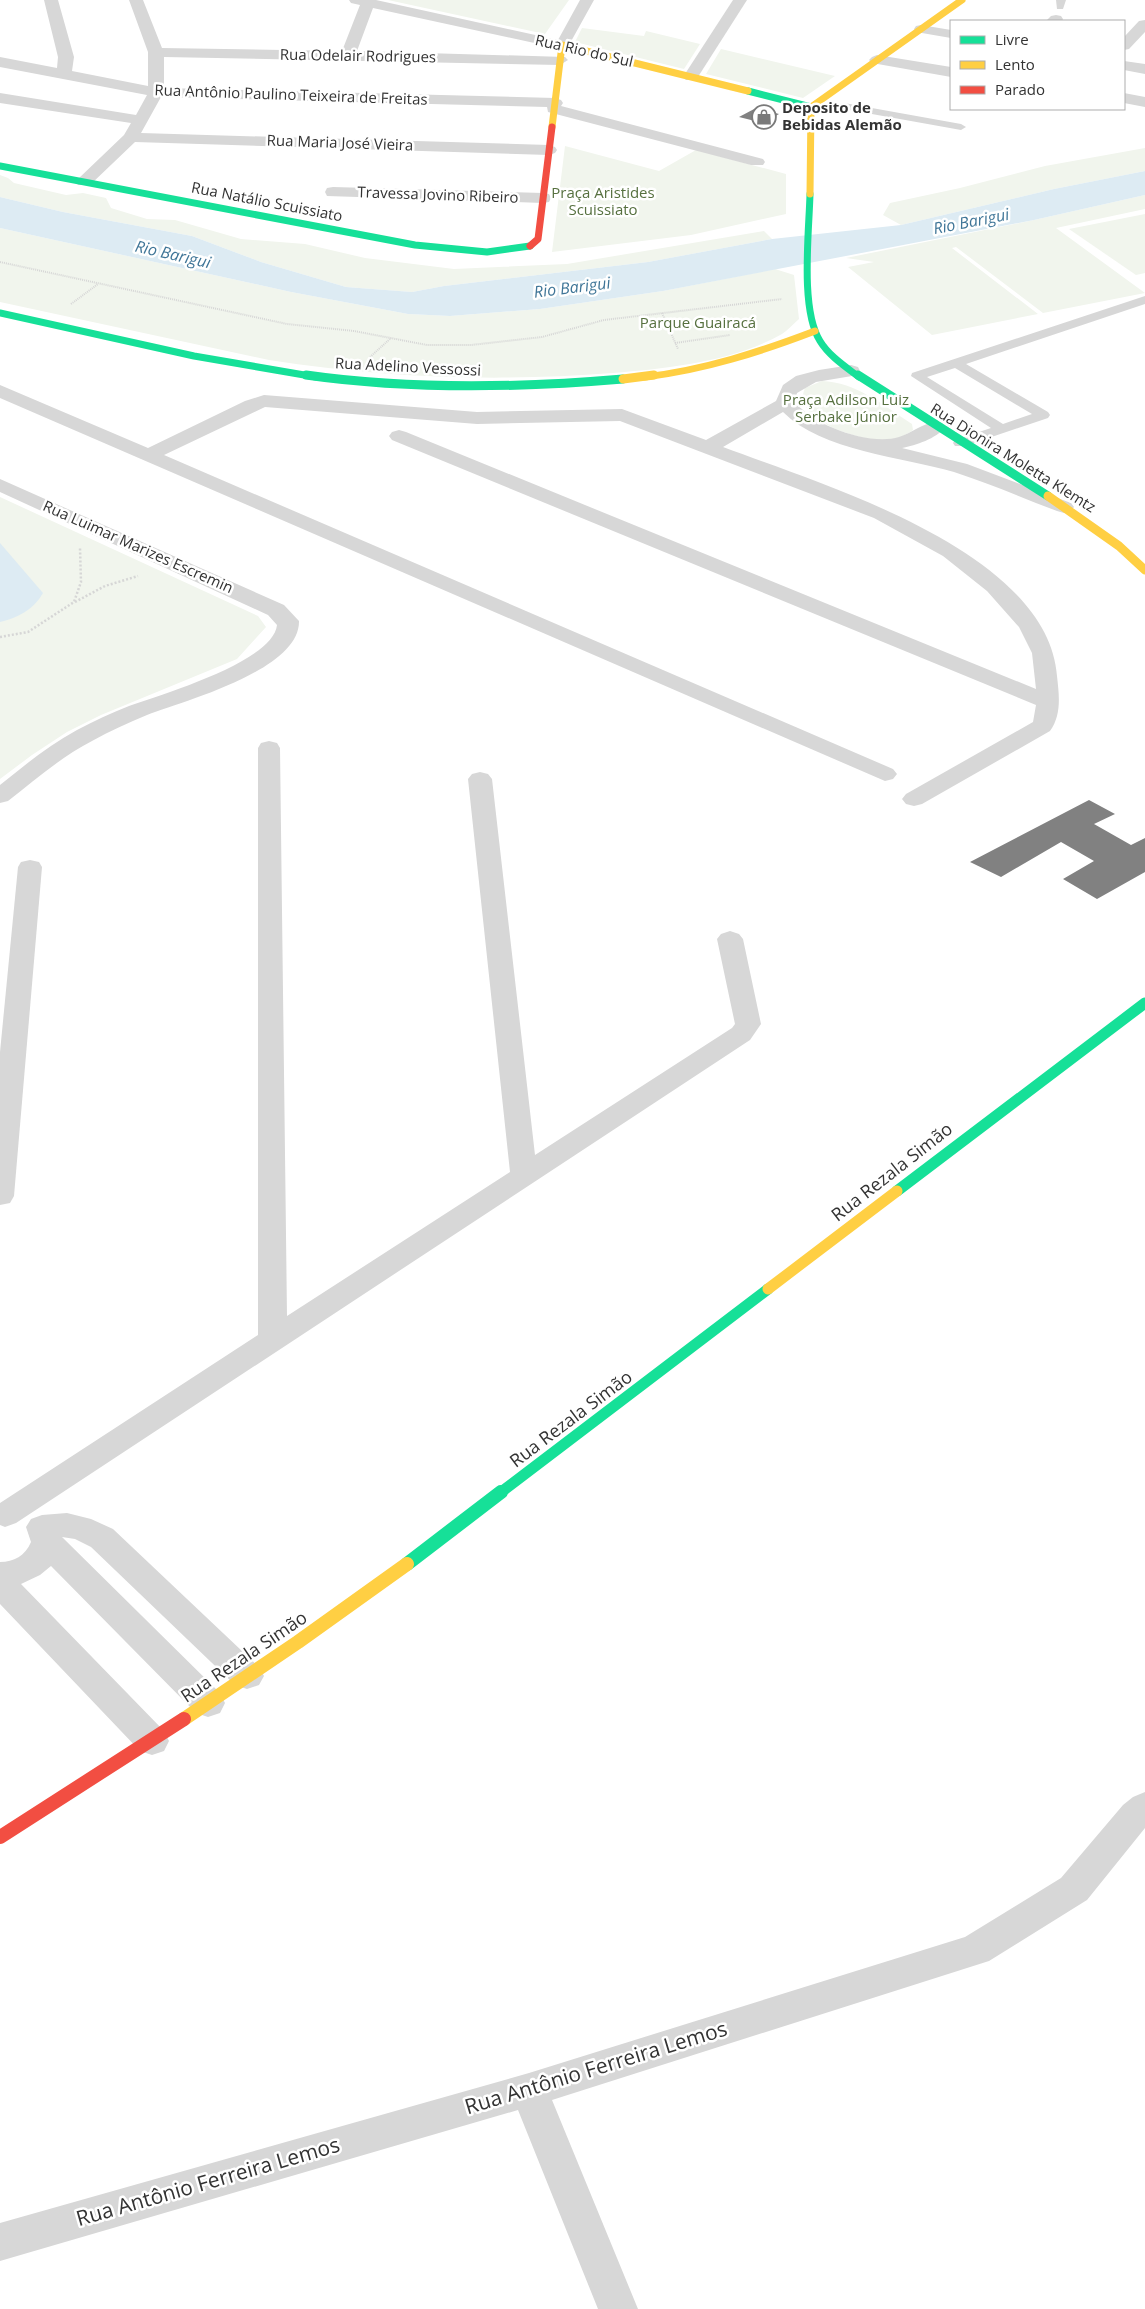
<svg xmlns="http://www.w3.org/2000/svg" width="1145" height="2309" viewBox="0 0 1145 2309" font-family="'Open Sans',sans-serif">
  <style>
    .green { fill: #f1f5ed }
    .water { fill: #ddebf3 }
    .building { fill: #818181 }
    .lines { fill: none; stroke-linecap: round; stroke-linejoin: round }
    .path-far1 { stroke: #d6d6d6; stroke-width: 2; stroke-dasharray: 1 1; stroke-linecap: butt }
    .path { stroke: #d6d6d6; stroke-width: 2.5; stroke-dasharray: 2 2; stroke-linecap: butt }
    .lane { fill: #d7d7d7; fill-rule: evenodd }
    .street { fill: #d7d7d7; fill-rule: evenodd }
    .fast-far3 { stroke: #16e098; stroke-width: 7 }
    .fast-far2 { stroke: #16e098; stroke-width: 9 }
    .fast-far1 { stroke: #16e098; stroke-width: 11 }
    .fast { stroke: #16e098; stroke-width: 14 }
    .slow-far3 { stroke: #ffcf43; stroke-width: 7 }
    .slow-far2 { stroke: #ffcf43; stroke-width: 9 }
    .slow-far1 { stroke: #ffcf43; stroke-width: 11 }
    .slow { stroke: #ffcf43; stroke-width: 14 }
    .jam-far1 { stroke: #f24e42; stroke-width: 7 }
    .jam { stroke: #f24e42; stroke-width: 14 }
    .labels { text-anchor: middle; stroke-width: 5; stroke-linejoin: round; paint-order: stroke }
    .far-street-label { font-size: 15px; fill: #333; stroke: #fff }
    .far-poi-label { font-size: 15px; font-weight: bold; fill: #333; stroke: #fff; text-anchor: start }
    .far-park-label { font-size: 15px; fill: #56703f; stroke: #fff }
    .far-water-label { font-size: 16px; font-style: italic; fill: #3f7597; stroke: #fff }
    .street-label { font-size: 18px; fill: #333; stroke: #fff }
    .near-street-label { font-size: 21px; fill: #333; stroke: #fff }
  </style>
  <rect width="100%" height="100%" fill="#fff"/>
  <g class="green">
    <path d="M388,0H569L545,34Z"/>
    <path d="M582,28L644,36L646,31L700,44L684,69L575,42Z"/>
    <path d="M721,49L835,76L803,98L706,74Z"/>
    <path d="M565,146L659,171L696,150L786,174V214L691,235L552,252Z"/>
    <path d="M1145,148V171L1054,189L901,225L883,215L890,203L960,188L1045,166Z"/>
    <path d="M0,175L8,178L14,183L66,195L83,193L106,198L111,208L147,219L175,220L241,239L305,244L365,258L454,269L567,264L764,231L772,239L648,262L444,286L412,292L346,287L261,262L192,236L63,212L0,197Z"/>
    <path d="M1145,195V209L1056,228L1145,293L1043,313L956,247L952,248L1038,314L932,335L848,267L874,262L846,258L1034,220Z"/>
    <path d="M1145,214V273L1136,275L1069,229Z"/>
    <path d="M0,228L291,292L408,314L450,316L540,309L663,291L775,269L794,275L799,319C793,324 788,330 782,334C732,362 669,368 613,373C495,382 386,378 269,360L0,302Z"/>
    <path d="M822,381C856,382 884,406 912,424L913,430C905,436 895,440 884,440C861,441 790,420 805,388Z"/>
    <path d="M0,497L258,616L266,627L237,659L101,715L67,732L32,755L0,779Z"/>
  </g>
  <g class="water">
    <path d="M1145,171V195L1034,220L663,291L540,309L450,316L408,314L291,292L0,228V197L63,212L192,236L261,262L346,287L412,292L444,286L648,262L772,239L901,225L1054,189Z"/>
    <path d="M0,543L43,593C34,609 18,618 0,622Z"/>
  </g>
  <g class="building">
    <path d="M756,108L779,114L763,123L739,117Z"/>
    <path d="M1089,800L1115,814L1094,824L1131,845L1145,838V872L1097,899L1063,879L1094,861L1061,842L1001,877L970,862Z"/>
  </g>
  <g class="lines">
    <g class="path-far1">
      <path d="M0,262L287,324L354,331L427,345H471L542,337L604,320L782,299"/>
      <path d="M71,304L98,284"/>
      <path d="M662,313L678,349"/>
      <path d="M675,343L730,335"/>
      <path d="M370,357L391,338"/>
    </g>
    <g class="path">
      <path d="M75,602L105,586L138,576"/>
      <path d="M0,637L28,632L74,602L81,582L80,548"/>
    </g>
    <g class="lane">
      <path d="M1056,0H1066L1063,9H1057Z"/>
      <path d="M844,103L961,124L966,127L961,130L844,109L811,110L806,107L811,104Z"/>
      <path d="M1145,296V304L966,364L1048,412L1050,415L1048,418L965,446H955L953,443L955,440L991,428L911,376L912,373ZM955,368L1032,414L1003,424L927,377Z"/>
    </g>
    <g class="street">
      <path d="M44,0H58L74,57L72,71L148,86V52L129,0H143L162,48L342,51L360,5L351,3L349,0H376L558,40L580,0H594L569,45L562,49L373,8L357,51L565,57L568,60L560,65L164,57V88L555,98L561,100L563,103L561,106L763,159L765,162L763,165H751L548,112L547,107L161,97L141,133L549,145L555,147L557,150L555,153L549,155L135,142L90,185H78L76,182L78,179L124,135L131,123L0,103V93L136,115L147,95L0,67V57L57,68L58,57Z"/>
      <path d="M733,0H747L696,80H686L683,77Z"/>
      <path d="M1056,15L1061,16L1063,19L1062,21H1046L1051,16Z"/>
      <path d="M1145,20V32L1129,49L1124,50V37L1139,21Z"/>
      <path d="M921,25L951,30V38L916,32L914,29L916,26Z"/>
      <path d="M877,55L951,67V77L872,63L869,60L872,57Z"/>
      <path d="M1124,61L1145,64V74L1124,70Z"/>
      <path d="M1124,93L1145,97V107L1124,103Z"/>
      <path d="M333,187L543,193L549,194L551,198L549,202L543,203L327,196L325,192L327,188Z"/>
      <path d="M851,365L858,367L860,371L858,375L816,382L797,393L795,402C814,426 870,446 899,437C913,433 927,419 942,423L945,427C936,439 916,445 902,448L967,464L1071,503L1074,507L1071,511L1064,513L1057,511C1023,498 988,483 954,472C902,457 822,451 783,412L723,447C821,484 1048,551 1057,676C1059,695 1062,714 1050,731L922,804L914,806L906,804L902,799L906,794L1033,722L1036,705L392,440L389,436L392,432L399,430L406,432L1036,689L1032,653L1019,627L987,591L943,556L874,518L620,421L477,424L265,407L164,455L893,769L897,774L893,779L885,781L0,398V385L148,448L245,401L264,395L477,412L622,409L706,440L776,401L783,385L796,376L819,370Z"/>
      <path d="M0,479L284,605L299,621C300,670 184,701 147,715C128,723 110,731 92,741C61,757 35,780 8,801L0,803V785C25,765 49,745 77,730C94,721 111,713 129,706C162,694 273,662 277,625L268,615L0,492Z"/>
      <path d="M269,741L277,743L280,748L287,1316L510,1172L468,779L472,774L480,772L488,774L492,779L535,1155L732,1028L735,1024L717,939L721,934L730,931L739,934L743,939L761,1024L750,1040L16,1523L5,1527L0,1525V1503L258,1335V748L261,743Z"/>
      <path d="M30,860L39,862L42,867L14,1196L10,1203L0,1205V1052L18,867L21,862Z"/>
      <path d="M67,1513L91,1519L113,1529L259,1667L264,1676L259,1685L247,1689L235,1685L91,1547L75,1539L62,1537L220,1693L225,1703L220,1713L208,1717L196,1713L51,1566L40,1575L21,1584L164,1731L169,1741L164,1751L152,1755L140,1751L0,1604V1562C14,1562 25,1556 31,1542L26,1527L31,1519L42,1515Z"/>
      <path d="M1145,1792V1828L1087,1900L989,1961L552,2100L638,2309H598L518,2110L0,2261V2223L529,2073L965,1937L1061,1878L1123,1805L1133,1797Z"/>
    </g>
    <g class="fast-far3">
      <path d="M748,91L811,107"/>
      <path d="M0,166L415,245L487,252L530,246"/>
      <path d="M810,194C809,233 800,309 820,341C829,356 846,367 859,377"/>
      <path d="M0,313L194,356L316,377"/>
    </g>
    <g class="fast-far2">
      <path d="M306,375C411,390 517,388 623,379"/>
      <path d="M858,375L1048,496"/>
    </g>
    <g class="fast-far1">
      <path d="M897,1191L1145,1003"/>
      <path d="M500,1493L768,1289"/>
    </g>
    <path class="fast" d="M407,1564L501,1492"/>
    <g class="slow-far3">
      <path d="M552,127L562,45L748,91"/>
      <path d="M810,194L811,107L962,0"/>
      <path d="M645,377C704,370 760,352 815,331"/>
    </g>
    <g class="slow-far2">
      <path d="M623,379L654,375"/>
      <path d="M1048,496L1119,546L1145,570"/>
    </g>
    <path class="slow-far1" d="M768,1289L897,1191"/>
    <path class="slow" d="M184,1719L298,1642L407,1564"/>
    <path class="jam-far1" d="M530,246L538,239L552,127"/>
    <path class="jam" d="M0,1837L184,1719"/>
  </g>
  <defs>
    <g id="shop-ring" transform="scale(1.25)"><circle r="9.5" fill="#fff" stroke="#7a7a7a" stroke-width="1.5"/><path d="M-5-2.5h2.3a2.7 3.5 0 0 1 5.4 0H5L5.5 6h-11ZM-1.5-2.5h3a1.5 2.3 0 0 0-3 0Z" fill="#7a7a7a"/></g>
  </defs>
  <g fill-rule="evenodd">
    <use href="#shop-ring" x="764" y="117"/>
  </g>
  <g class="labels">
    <g class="far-street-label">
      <text transform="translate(584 51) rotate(13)" y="5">Rua Rio do Sul</text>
      <text transform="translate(358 56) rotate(1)" y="5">Rua Odelair Rodrigues</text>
      <text transform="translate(291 95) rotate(2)" y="5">Rua Antônio Paulino Teixeira de Freitas</text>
      <text transform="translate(340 143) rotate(2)" y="5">Rua Maria José Vieira</text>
      <text transform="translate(438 195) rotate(2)" y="5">Travessa Jovino Ribeiro</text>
      <text transform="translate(267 202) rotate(11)" y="5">Rua Natálio Scuissiato</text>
      <text transform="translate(408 367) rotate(3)" y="5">Rua Adelino Vessossi</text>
      <text transform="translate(1013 458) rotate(32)" y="5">Rua Dionira Moletta Klemtz</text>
      <text transform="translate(138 547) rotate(24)" y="5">Rua Luimar Marizes Escremin</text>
    </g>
    <g class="far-poi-label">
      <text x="782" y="113">Deposito de<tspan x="782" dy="17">Bebidas Alemão</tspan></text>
    </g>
    <g class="far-park-label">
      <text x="603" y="198">Praça Aristides<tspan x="603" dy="17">Scuissiato</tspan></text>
      <text x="698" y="328">Parque Guairacá</text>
      <text x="846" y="405">Praça Adilson Luiz<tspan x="846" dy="17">Serbake Júnior</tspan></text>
    </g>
    <g class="far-water-label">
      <text transform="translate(971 221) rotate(-11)" y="6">Rio Barigui</text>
      <text transform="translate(173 254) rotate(13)" y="6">Rio Barigui</text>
      <text transform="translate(572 287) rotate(-7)" y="6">Rio Barigui</text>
    </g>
    <g class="street-label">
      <text transform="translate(892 1172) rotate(-38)" y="6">Rua Rezala Simão</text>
      <text transform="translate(571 1419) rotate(-37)" y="6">Rua Rezala Simão</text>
      <text transform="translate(244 1657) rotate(-34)" y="6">Rua Rezala Simão</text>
    </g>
    <g class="near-street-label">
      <text transform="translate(596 2068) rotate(-17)" y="7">Rua Antônio Ferreira Lemos</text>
      <text transform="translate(208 2182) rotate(-16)" y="7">Rua Antônio Ferreira Lemos</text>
    </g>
  </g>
  <rect x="950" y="20" width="175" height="90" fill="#ffffff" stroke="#adadad"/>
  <rect x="960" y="36" width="25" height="8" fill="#16e098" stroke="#adadad"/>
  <text x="995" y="45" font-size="15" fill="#333333">Livre</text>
  <rect x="960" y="61" width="25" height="8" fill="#ffcf43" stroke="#adadad"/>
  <text x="995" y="70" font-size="15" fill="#333333">Lento</text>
  <rect x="960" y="86" width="25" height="8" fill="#f24e42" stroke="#adadad"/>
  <text x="995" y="95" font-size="15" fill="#333333">Parado</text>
</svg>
